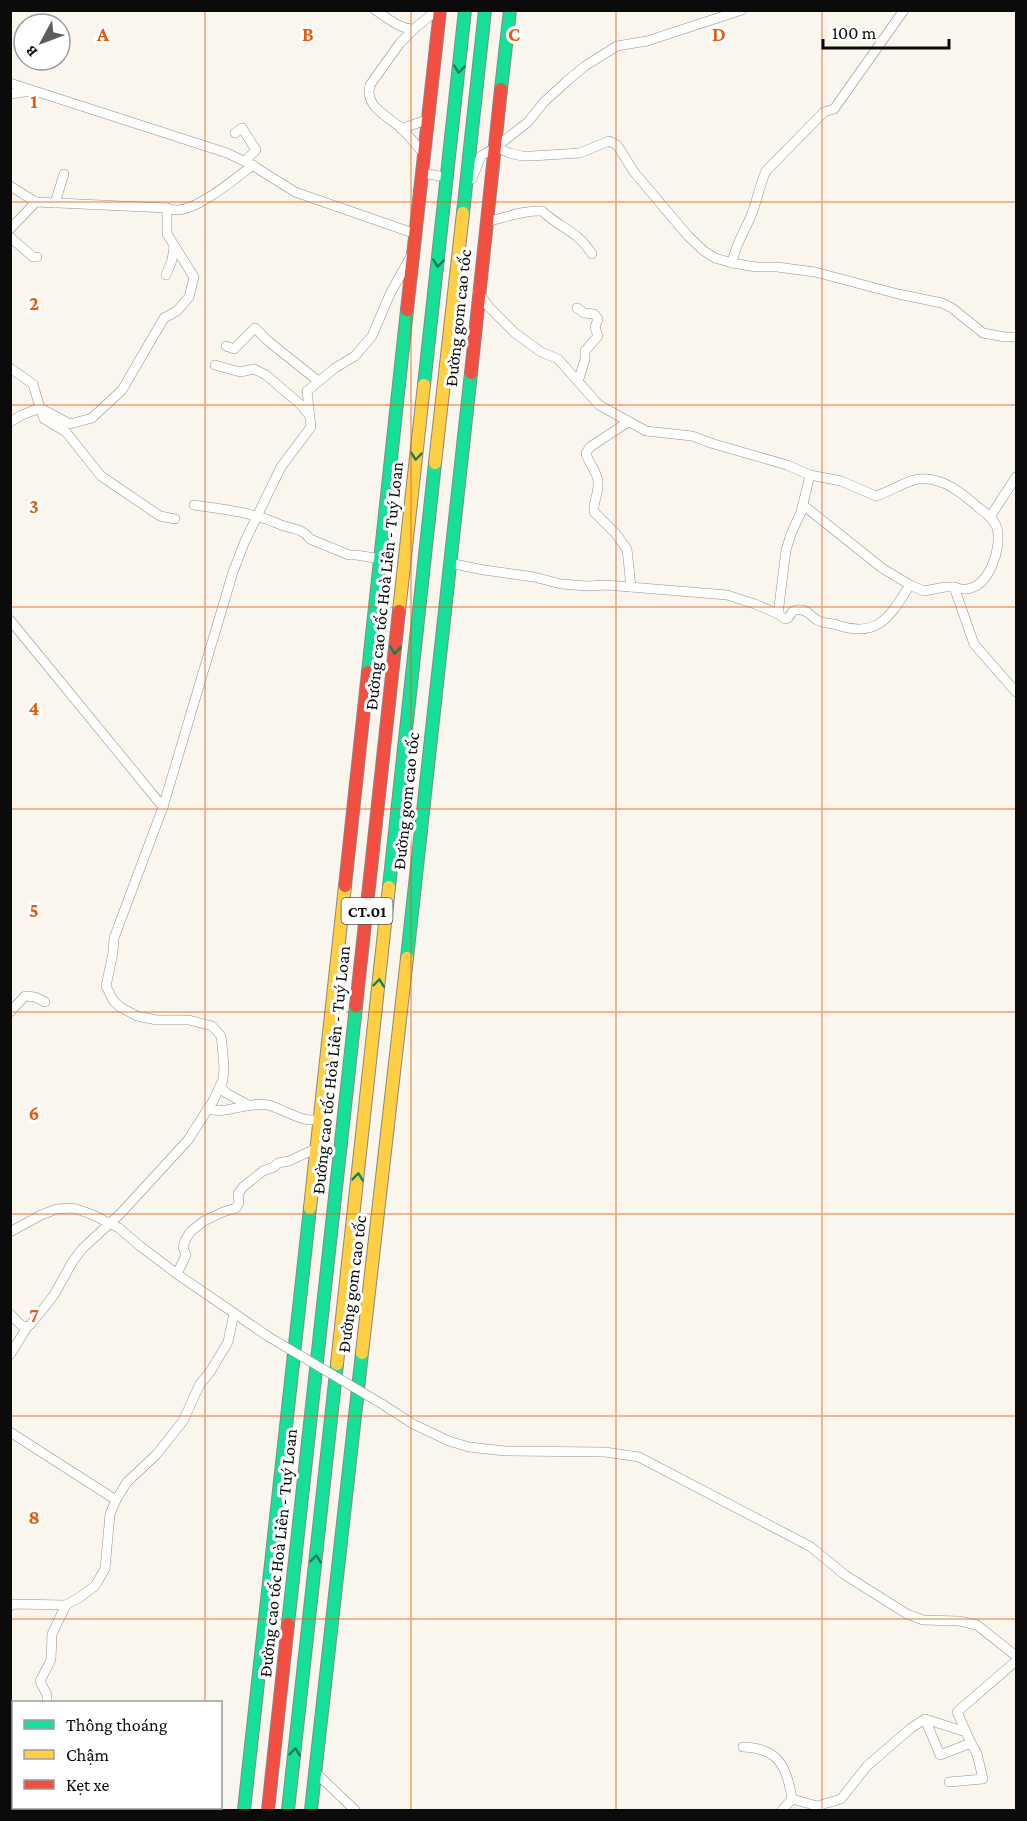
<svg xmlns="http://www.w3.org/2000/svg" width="1027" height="1821" viewBox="0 0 1027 1821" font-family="'Crimson Pro',serif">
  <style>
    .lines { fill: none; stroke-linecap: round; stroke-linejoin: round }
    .street-casing { stroke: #93918d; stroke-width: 10 }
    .fast-casing { stroke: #898784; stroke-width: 14 }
    .slow-casing { stroke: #898784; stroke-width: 14 }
    .jam-casing { stroke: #898784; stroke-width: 14 }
    .street { stroke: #fefefc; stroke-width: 9 }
    .fast { stroke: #16e098; stroke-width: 12 }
    .slow { stroke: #ffcf43; stroke-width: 12 }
    .jam { stroke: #f24e42; stroke-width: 12 }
    .street-bridge-casing { stroke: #93918d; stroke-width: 10; stroke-linecap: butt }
    .street-bridge { stroke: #fefefc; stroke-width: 9 }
    .oneway { stroke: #118059 }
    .grid { fill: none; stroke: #e8590c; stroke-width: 1.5; stroke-opacity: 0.55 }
    .labels { text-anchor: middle; stroke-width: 6; stroke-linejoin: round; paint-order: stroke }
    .shield { fill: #fff; stroke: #545454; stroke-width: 1.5 }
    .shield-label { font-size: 16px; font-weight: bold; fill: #0b0b0b }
    .street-label { font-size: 18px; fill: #0b0b0b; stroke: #fff }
    .grid-label { font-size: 20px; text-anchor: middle; font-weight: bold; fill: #e8590c; stroke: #fff; stroke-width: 6; stroke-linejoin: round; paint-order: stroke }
  </style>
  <rect width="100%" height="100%" fill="#faf6ee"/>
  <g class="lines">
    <g class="street-casing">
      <g id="street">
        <path d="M375,10C388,18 399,29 414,29L437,10"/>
        <path d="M414,29L400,43L370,85C364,107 388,116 402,129C410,137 417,146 425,155"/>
        <path d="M10,83L227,153L252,165L295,192L416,234"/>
        <path d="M10,94L31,91"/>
        <path d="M401,129L429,119"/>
        <path d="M235,133L242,128L256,150L245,161"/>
        <path d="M496,147L509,153L522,156H532L580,153L609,141L617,145L634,172L688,236L704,251L715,258L732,263L756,267H777L815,272L898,294L942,303L952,308L983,333L1005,337H1016"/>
        <path d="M423,173L439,176"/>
        <path d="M472,179L481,156L496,147L528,122L544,102L567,81L585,66L617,46L647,41L742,10"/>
        <path d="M10,186L36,202"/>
        <path d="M55,203L64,174"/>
        <path d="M486,222C504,218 523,210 542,211C561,229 577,230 592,254"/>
        <path d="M10,229L36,202L167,208C170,209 173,210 177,210C198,210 236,178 253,165"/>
        <path d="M10,237L33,257H37"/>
        <path d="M732,263C735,246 743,234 750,218C757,203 759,186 766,171L824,112L834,109L904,10"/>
        <path d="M166,275L172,260L174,247"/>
        <path d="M478,292L489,307L515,333L541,352L558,359L599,405L646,431L692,436L714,444L787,465L810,475L841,481L876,496C890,492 904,481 919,479C943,477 962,493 979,508C986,513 994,519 997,528C1002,547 990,586 967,589C963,590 958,588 954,587"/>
        <path d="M577,308L584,313L594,314L598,319L595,327L598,336L585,351V359L578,382"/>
        <path d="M226,346L234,349L255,328L268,341L318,381"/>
        <path d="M215,365L240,372L254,369L266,375L301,405L309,415"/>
        <path d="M10,368L33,384L40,408L70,424L92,418L122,390L164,318L177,311L189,297L194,277L167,234V208"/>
        <path d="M10,422L22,415L40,408L44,419L66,432L101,476L160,516L175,519"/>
        <path d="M628,422L590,447L586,453C588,463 598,472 598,482C599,493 593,501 594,512L616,534L627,549L631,587"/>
        <path d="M194,505C224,509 255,513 281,525C292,529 302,528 310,539L349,555H356L381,559"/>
        <path d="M803,505L882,568L910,585L924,591L945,587H954L974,644L1016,692"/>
        <path d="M990,517L1016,477"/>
        <path d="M449,563L484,570L534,577L561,584L587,586L606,585L727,595L755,604L778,614L785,619L788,618L793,611C805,607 808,614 817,620C824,624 833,623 840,626C880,638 891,614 910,585"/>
        <path d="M778,614L786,550L791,534L801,512L810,475"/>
        <path d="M10,620L163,807"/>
        <path d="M10,1012L25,996L35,997L45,1002"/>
        <path d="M220,1086L226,1093L248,1105"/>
        <path d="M207,1109C228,1115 247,1101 268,1105C282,1108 307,1126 320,1118"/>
        <path d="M10,1232L41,1215L57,1209L73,1208L91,1214L119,1228L140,1246L177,1274L269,1337"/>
        <path d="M177,1274L186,1255L183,1247L185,1241L190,1232L204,1221L223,1212L236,1208L239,1203L238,1194L243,1187L263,1171L274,1167L278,1163L289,1161L317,1148"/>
        <path d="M10,1314L21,1325L27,1327"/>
        <path d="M10,1355L27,1327L31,1324L54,1295L73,1261L82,1249L121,1213L188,1140L213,1101L223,1080L224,1067L222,1044L221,1036L212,1026L189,1020H157L137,1016L120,1007L113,1000L106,986L113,953L114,938L163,807L233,572L245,541L281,467L311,427L307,391L335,368L355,356L372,336L390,294L412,254"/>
        <path d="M382,1404L413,1424L449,1441L469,1447L505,1451L605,1452L639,1457L794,1538L811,1547L845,1575L907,1614L923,1620L959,1621L977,1625L1016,1656"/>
        <path d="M10,1432L116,1500"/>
        <path d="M10,1606L13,1604L66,1605"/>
        <path d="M47,1702V1695L40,1681L51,1660L52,1634L66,1605L80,1597L95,1586L105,1569L110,1514L116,1500L127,1482L156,1455L183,1421L200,1384L210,1372L228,1342L234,1313"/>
        <path d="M925,1719L966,1732"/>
        <path d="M10,1723L14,1721"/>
        <path d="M743,1747C778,1748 787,1766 792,1799"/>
        <path d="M316,1773L355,1810"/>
        <path d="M949,1782L983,1779L977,1754L971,1743"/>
        <path d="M782,1810L792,1799L817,1806L841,1799L867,1766L911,1728L925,1719L940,1755L971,1743L957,1712L1016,1661"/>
      </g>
    </g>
    <g class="fast-casing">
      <g id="fast">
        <path d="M501,89L510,10"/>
        <path d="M463,213L485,10"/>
        <path d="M424,385L465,10"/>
        <path d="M368,672L407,310"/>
        <path d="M389,887L435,463"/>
        <path d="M407,958L471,373"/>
        <path d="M288,1624L356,1006"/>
        <path d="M244,1810L310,1208"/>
        <path d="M288,1810L337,1364"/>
        <path d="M311,1810L362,1353"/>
      </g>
    </g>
    <g class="slow-casing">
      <g id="slow">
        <path d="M435,463L463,213"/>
        <path d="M399,611L424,385"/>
        <path d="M310,1208L345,886"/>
        <path d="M362,1353L407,958"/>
        <path d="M337,1364L389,887"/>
      </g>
    </g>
    <g class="jam-casing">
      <g id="jam">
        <path d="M407,310L440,10"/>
        <path d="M471,373L501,89"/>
        <path d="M345,886L368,672"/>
        <path d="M356,1006L399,611"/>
        <path d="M268,1810L288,1624"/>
      </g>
    </g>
    <use href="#street" class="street"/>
    <use href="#fast" class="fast"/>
    <use href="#slow" class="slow"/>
    <use href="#jam" class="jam"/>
    <g class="street-bridge-casing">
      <path id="street-bridge" d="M269,1337L382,1404"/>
    </g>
    <use href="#street-bridge" class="street-bridge"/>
  </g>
  <defs><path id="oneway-chevron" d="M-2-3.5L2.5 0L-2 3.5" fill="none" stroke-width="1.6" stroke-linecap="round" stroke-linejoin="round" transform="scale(1.5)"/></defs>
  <g class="oneway">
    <use href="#oneway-chevron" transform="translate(459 69) rotate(96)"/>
    <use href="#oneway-chevron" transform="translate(438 263) rotate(96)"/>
    <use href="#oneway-chevron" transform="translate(416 456) rotate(96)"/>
    <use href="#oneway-chevron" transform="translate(395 650) rotate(96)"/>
    <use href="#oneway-chevron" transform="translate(379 983) rotate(-84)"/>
    <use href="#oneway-chevron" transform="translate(358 1177) rotate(-84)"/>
    <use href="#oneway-chevron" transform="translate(316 1559) rotate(-84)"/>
    <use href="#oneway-chevron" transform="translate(295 1752) rotate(-84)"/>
  </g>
  <path class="grid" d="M205,10V1702M411,10V1810M616,10V1810M822,10V1810M10,202H1016M10,405H1016M10,607H1016M10,809H1016M10,1012H1016M10,1214H1016M10,1416H1016M10,1619H1016M205,1808V1810"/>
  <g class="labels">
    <rect class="shield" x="341.5" y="898" width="51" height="26" rx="4.5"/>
    <g class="shield-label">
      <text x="367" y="917">CT.01</text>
    </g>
    <g class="street-label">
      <text transform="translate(458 318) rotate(-84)" y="6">Đường gom cao tốc</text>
      <text transform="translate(384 586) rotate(-84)" y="6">Đường cao tốc Hoà Liên - Tuý Loan</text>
      <text transform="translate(406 801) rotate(-84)" y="6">Đường gom cao tốc</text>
      <text transform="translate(331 1070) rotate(-84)" y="6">Đường cao tốc Hoà Liên - Tuý Loan</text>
      <text transform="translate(352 1284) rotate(-83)" y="6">Đường gom cao tốc</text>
      <text transform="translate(278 1553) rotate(-84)" y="6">Đường cao tốc Hoà Liên - Tuý Loan</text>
    </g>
  </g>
  <g class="grid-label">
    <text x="103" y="41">A</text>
    <text x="308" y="41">B</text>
    <text x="514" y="41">C</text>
    <text x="719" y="41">D</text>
    <text x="34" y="108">1</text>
    <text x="34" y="310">2</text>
    <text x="34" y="513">3</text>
    <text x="34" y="715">4</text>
    <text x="34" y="917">5</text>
    <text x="34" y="1120">6</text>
    <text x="34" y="1322">7</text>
    <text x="34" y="1524">8</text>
  </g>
  <rect width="1027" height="1821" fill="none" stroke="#0b0b0b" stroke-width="24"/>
  <rect x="12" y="1701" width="210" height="108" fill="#ffffff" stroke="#9d9d9d" stroke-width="1.5"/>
  <rect x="24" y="1720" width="30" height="9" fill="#16e098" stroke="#9d9d9d" stroke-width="1.5"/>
  <text x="66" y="1731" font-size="18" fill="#0b0b0b">Thông thoáng</text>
  <rect x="24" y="1750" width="30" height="9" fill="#ffcf43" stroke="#9d9d9d" stroke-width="1.5"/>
  <text x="66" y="1761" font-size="18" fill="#0b0b0b">Chậm</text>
  <rect x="24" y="1780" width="30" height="9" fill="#f24e42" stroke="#9d9d9d" stroke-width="1.5"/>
  <text x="66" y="1791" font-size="18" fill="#0b0b0b">Kẹt xe</text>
  <g transform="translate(42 42) rotate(229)"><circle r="28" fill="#ffffff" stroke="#9d9d9d" stroke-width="1.5"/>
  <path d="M0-4.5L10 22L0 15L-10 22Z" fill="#5f5d5a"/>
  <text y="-9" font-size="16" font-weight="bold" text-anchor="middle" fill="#0b0b0b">B</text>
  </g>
  <path d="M823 39v9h126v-9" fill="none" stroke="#0b0b0b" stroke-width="3"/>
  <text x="832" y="39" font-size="18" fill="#0b0b0b" stroke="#ffffff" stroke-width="4.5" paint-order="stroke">100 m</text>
</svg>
